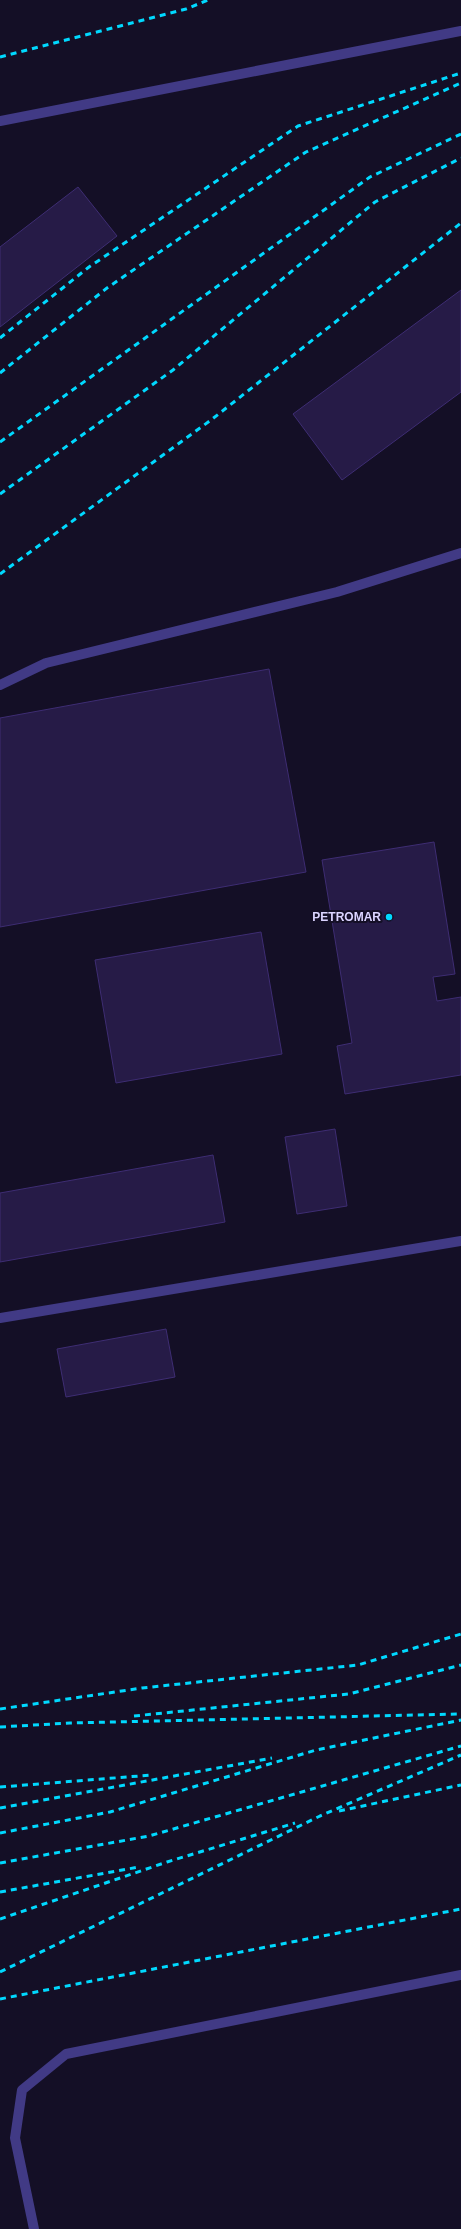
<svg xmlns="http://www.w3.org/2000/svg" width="461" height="2229" viewBox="0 0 461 2229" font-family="Helvetica,sans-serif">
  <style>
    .building { fill: #261b47; stroke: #3e2d73 }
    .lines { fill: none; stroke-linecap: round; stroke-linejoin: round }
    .minor { stroke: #413a85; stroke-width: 10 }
    .rail { stroke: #00d9ff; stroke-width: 3; stroke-dasharray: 6 5; stroke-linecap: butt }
    .poi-dot { fill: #00d9ff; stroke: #140f26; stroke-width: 1.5 }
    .labels { text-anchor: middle; stroke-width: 4; stroke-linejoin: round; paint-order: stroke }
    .poi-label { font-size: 12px; font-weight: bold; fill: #dbd4ff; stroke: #140f26; text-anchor: end }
  </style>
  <rect width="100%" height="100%" fill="#140f26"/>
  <g class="building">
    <path d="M78,187L117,236L0,327V247Z"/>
    <path d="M461,290V392L342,480L293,414Z"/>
    <path d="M269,669L306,872L0,927V718Z"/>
    <path d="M434,842L455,974L433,977L437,1001L461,997V1075L345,1094L337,1046L352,1043L322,860Z"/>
    <path d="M261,932L282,1054L116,1083L95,960Z"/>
    <path d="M335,1129L347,1206L297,1214L285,1137Z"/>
    <path d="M213,1155L225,1222L0,1262V1193Z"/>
    <path d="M166,1329L175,1377L66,1397L57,1349Z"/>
  </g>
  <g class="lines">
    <g class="minor">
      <path d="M0,121L461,31"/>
      <path d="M0,685L46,663L337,592L461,553"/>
      <path d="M0,1318L461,1241"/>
      <path d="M34,2229L15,2138L22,2090L66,2054L461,1975"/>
    </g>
    <g class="rail">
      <path d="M0,57L186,9L208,0"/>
      <path d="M0,338L89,267L298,126L461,73"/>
      <path d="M0,373L107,288L306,152L461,83"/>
      <path d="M0,442L370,177L461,134"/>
      <path d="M0,494L173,370L375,202L461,158"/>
      <path d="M0,574L211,420L461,223"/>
      <path d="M0,1709L142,1688L358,1665L461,1634"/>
      <path d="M134,1716L349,1694L461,1665"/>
      <path d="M0,1727L70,1723L461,1714"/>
      <path d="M0,1787L152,1775"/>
      <path d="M0,1808L272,1758"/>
      <path d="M339,1811L461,1785"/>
      <path d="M0,1833L110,1812L316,1750L461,1720"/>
      <path d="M0,1863L149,1836L461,1746"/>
      <path d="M0,1892L139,1867"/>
      <path d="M0,1919L167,1862L295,1823"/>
      <path d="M0,1972L320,1816L461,1755"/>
      <path d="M0,1999L461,1909"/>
    </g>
  </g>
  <circle class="poi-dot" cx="389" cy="917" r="4"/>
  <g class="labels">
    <g class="poi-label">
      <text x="381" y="921">PETROMAR</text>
    </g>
  </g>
</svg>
